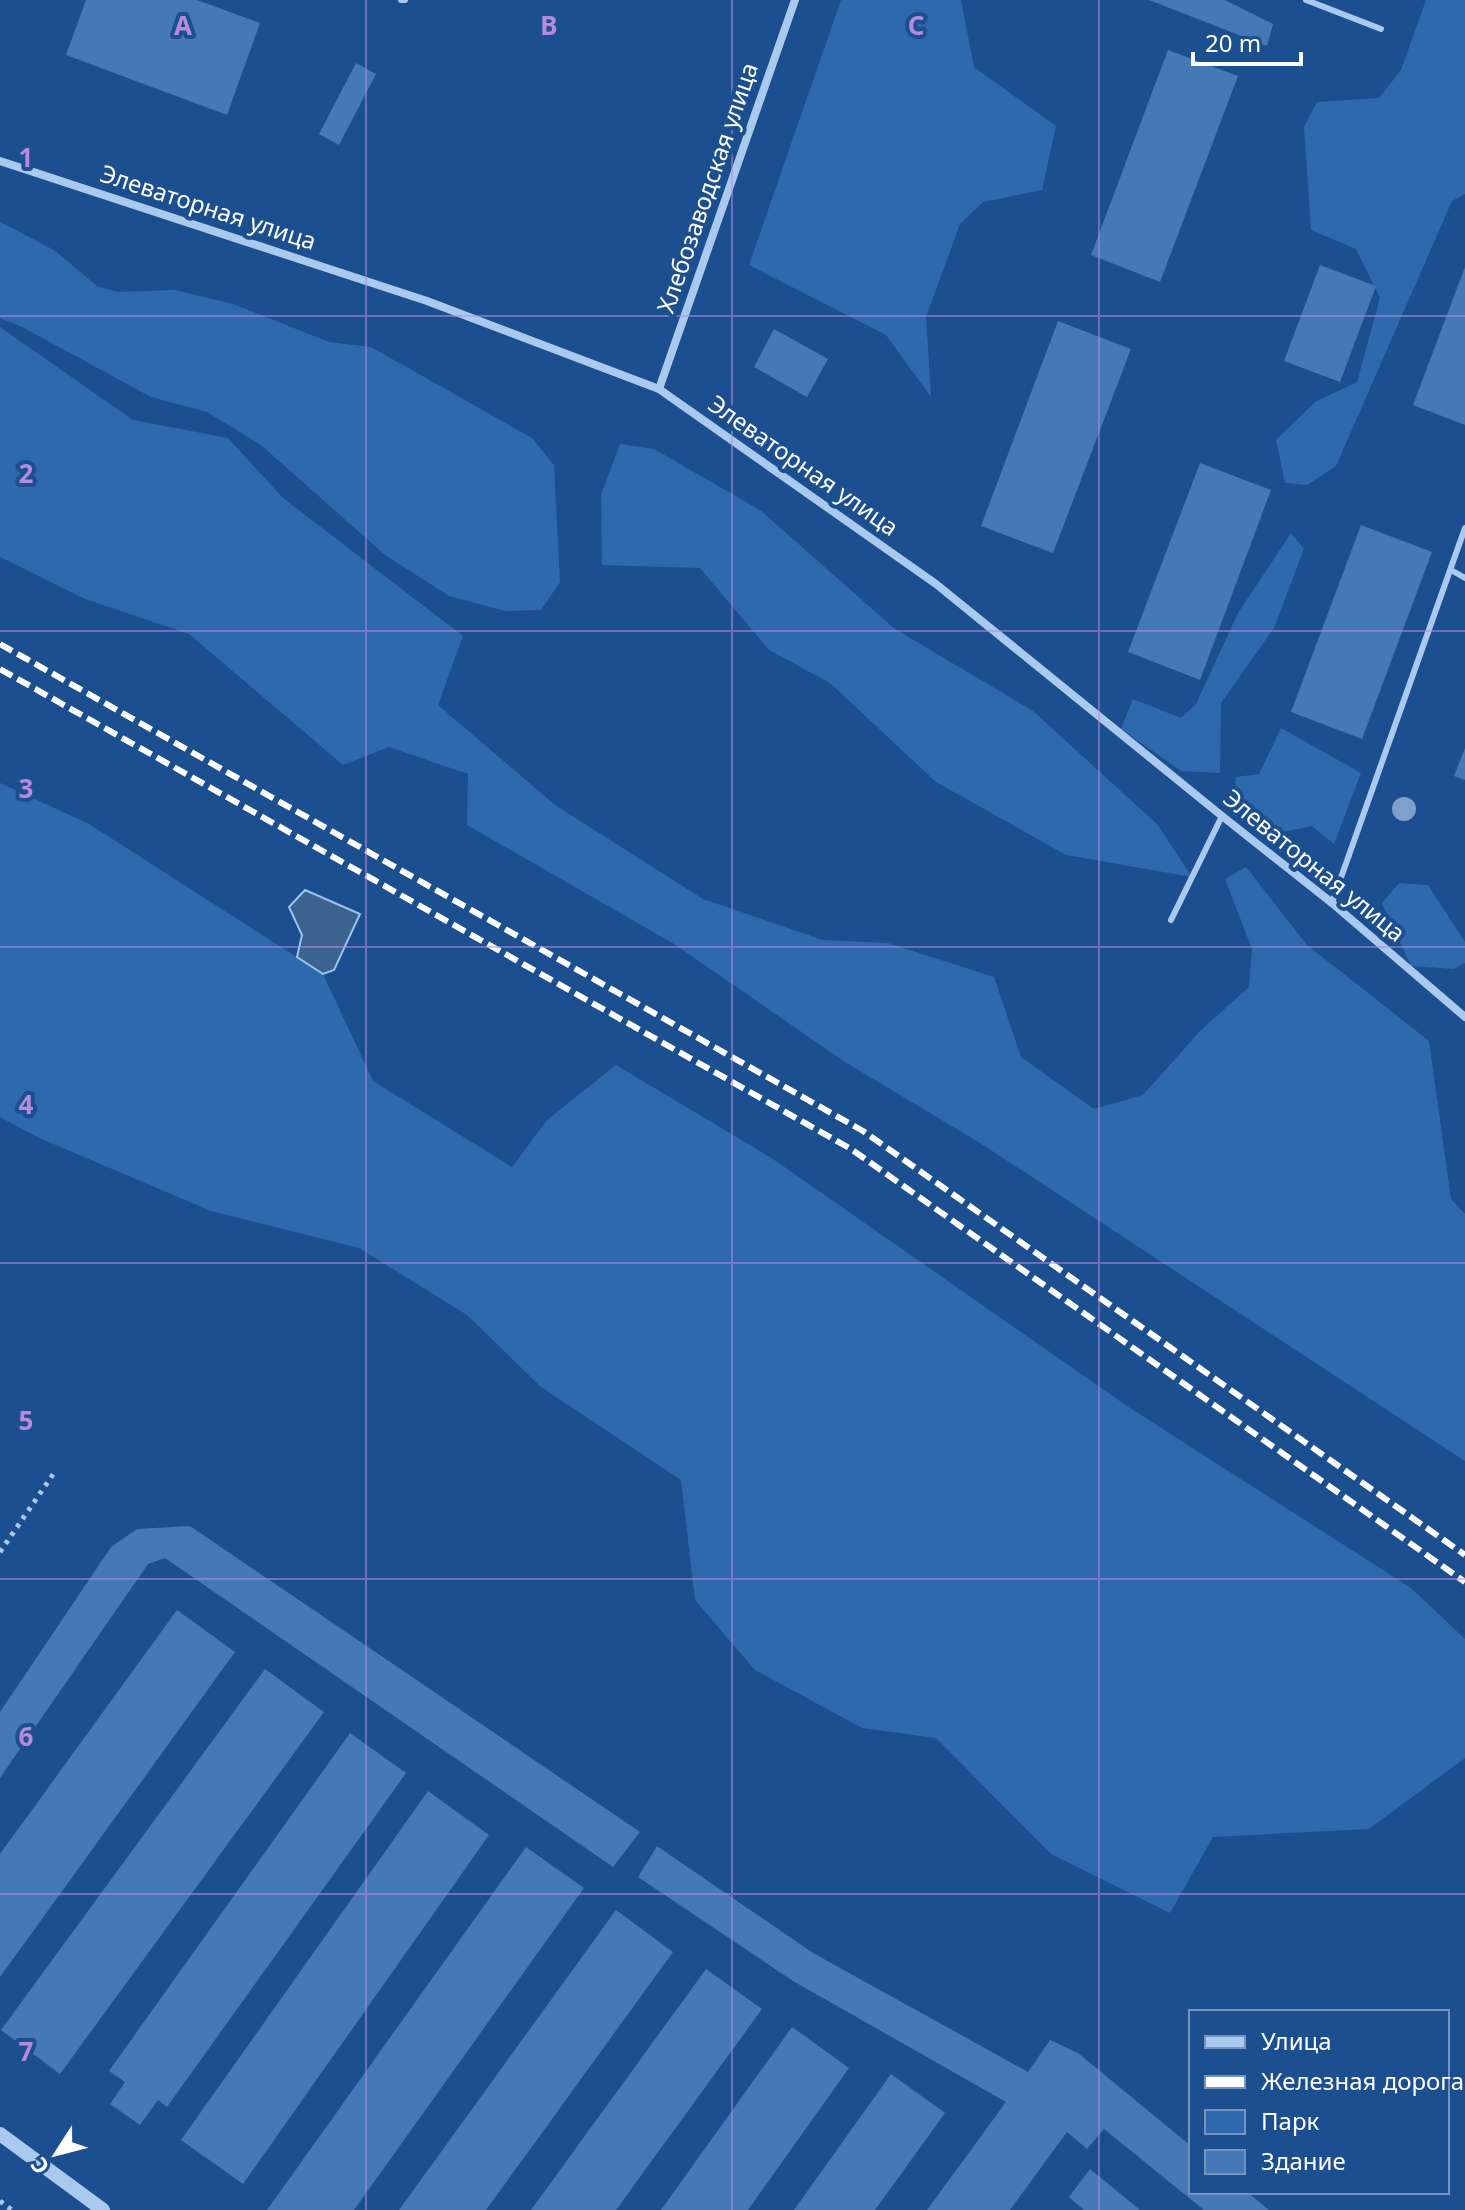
<svg xmlns="http://www.w3.org/2000/svg" width="1465" height="2210" viewBox="0 0 1465 2210" font-family="'Noto Sans',sans-serif">
  <style>
    .green { fill: #2e69ad }
    .water { fill: #3c6290; stroke: #9cc4f0; stroke-width: 2 }
    .building { fill: #4478b7 }
    .lines { fill: none; stroke-linecap: round; stroke-linejoin: round }
    .path { stroke: #a9c9ee; stroke-width: 5; stroke-dasharray: 4 6; stroke-linecap: butt }
    .service { stroke: #a9c9ee; stroke-width: 6 }
    .minor { stroke: #a9c9ee; stroke-width: 8 }
    .tertiary { stroke: #a9c9ee; stroke-width: 14 }
    .rail { stroke: #fff; stroke-width: 6; stroke-dasharray: 14 6; stroke-linecap: butt }
    .tree { fill: #7ea0ca }
    .grid { fill: none; stroke: #b68bdc; stroke-width: 2; stroke-opacity: 0.55 }
    .labels { text-anchor: middle; stroke-width: 8; stroke-linejoin: round; paint-order: stroke }
    .street-label { font-size: 24px; fill: #fff; stroke: #1b4f8f }
    .grid-label { font-size: 26px; text-anchor: middle; font-weight: bold; fill: #b68bdc; stroke: #1b4f8f; stroke-width: 8; stroke-linejoin: round; paint-order: stroke }
  </style>
  <rect width="100%" height="100%" fill="#1b4f8f"/>
  <g class="green">
    <path d="M841,0H961L974,67L1056,126L1042,190L983,202L960,224L926,317L931,397L886,335L749,265Z"/>
    <path d="M1426,0H1465V194L1452,201L1336,466L1307,485L1285,483L1276,440L1315,402L1357,382L1380,298L1356,249L1311,230L1304,127L1317,102L1379,98L1401,70Z"/>
    <path d="M0,222L54,250L97,286L117,292L175,290L233,304L329,342L371,347L532,438L554,465L560,582L541,610L505,611L449,596L385,555L261,445L207,412L151,397L22,327L0,318Z"/>
    <path d="M0,327L133,420L228,438L283,498L463,636L438,705L555,805L703,899L823,940L888,943L994,977L1021,1057L1094,1109L1143,1095L1201,1030L1249,987L1252,949L1225,879L1246,867L1307,945L1429,1041L1451,1199L1465,1214V1461L980,1143L845,1062L674,944L467,825L468,774L389,747L343,765L189,634L85,599L0,557Z"/>
    <path d="M620,444L654,449L760,510L895,629L1033,711L1157,824L1192,877L1066,855L936,782L830,683L769,650L700,568L602,565L601,495Z"/>
    <path d="M1291,533L1304,549L1274,628L1221,703L1220,773L1181,771L1121,729L1133,699L1181,718L1196,704L1238,613Z"/>
    <path d="M1281,728L1361,773L1334,844L1312,826L1279,833L1234,805L1236,777L1259,774Z"/>
    <path d="M0,783L89,824L323,974L373,1081L512,1167L547,1120L616,1065L773,1159L1127,1406L1411,1588L1465,1639V1758L1369,1829L1213,1837L1170,1913L1051,1854L936,1738L862,1728L755,1670L695,1600L681,1480L541,1387L467,1315L359,1248L211,1211L37,1137L0,1117Z"/>
    <path d="M1399,883L1428,885L1465,942V963L1454,969L1411,966L1382,903Z"/>
  </g>
  <path class="water" d="M305,890L360,914L334,970L323,974L297,957L302,935L289,907Z"/>
  <g class="building">
    <path d="M86,0H197L260,23L227,115L66,55Z"/>
    <path d="M1149,0H1225L1273,24L1267,46Z"/>
    <path d="M1168,50L1238,76L1160,282L1091,255Z"/>
    <path d="M356,63L376,74L339,145L319,134Z"/>
    <path d="M1320,265L1376,286L1340,382L1284,361Z"/>
    <path d="M1465,267V425L1413,405Z"/>
    <path d="M1058,321L1131,349L1053,553L981,526Z"/>
    <path d="M774,329L828,359L807,397L754,367Z"/>
    <path d="M1200,463L1271,490L1200,680L1128,652Z"/>
    <path d="M1361,525L1432,552L1362,739L1291,712Z"/>
    <path d="M1465,748V780L1454,776Z"/>
    <path d="M190,1526L640,1832L613,1867L165,1558L148,1564L0,1778V1712L111,1547L137,1529Z"/>
    <path d="M177,1610L235,1652L0,1977V1854Z"/>
    <path d="M265,1669L324,1712L60,2074L1,2030Z"/>
    <path d="M350,1733L406,1773L167,2107L158,2100L140,2125L110,2104L125,2082L109,2071Z"/>
    <path d="M428,1791L489,1835L243,2184L181,2140Z"/>
    <path d="M657,1846L813,1953L1028,2072L1050,2040L1078,2053L1191,2146V2192H1247L1269,2210H1204L1104,2129L1087,2149L1067,2132L1010,2210H927L1006,2102L793,1981L638,1877Z"/>
    <path d="M526,1847L584,1888L354,2210H267Z"/>
    <path d="M616,1910L673,1952L486,2210H399Z"/>
    <path d="M706,1969L762,2009L616,2210H531Z"/>
    <path d="M792,2027L849,2068L748,2210H661Z"/>
    <path d="M891,2074L945,2113L875,2210H794Z"/>
    <path d="M1090,2169L1140,2210H1084L1069,2197Z"/>
  </g>
  <g class="lines">
    <g class="path">
      <path d="M0,1552L54,1473"/>
      <path d="M0,2201L12,2210"/>
    </g>
    <g class="service">
      <path d="M401,0H405"/>
      <path d="M1306,0L1381,29"/>
      <path d="M1451,570L1465,578"/>
      <path d="M1332,903L1465,528"/>
      <path d="M1171,920L1222,816"/>
    </g>
    <g class="minor">
      <path d="M0,161L427,301L659,389L936,584L1222,816L1332,903L1465,1017"/>
      <path d="M659,389L795,0"/>
    </g>
    <path class="tertiary" d="M0,2134L103,2210"/>
    <g class="rail">
      <path d="M0,644L863,1131L1465,1555"/>
      <path d="M0,669L851,1149L1465,1582"/>
    </g>
  </g>
  <circle class="tree" cx="1404" cy="809" r="12"/>
  <path class="grid" d="M366,0V2210M732,0V2210M1099,0V2210M0,316H1465M0,631H1465M0,947H1465M0,1263H1465M0,1579H1465M0,1894H1465"/>
  <g class="labels">
    <g class="street-label">
      <text transform="translate(708 188) rotate(-71)" y="8">Хлебозаводская улица</text>
      <text transform="translate(208 208) rotate(18)" y="8">Элеваторная улица</text>
      <text transform="translate(803 466) rotate(35)" y="8">Элеваторная улица</text>
      <text transform="translate(1314 866) rotate(39)" y="8">Элеваторная улица</text>
    </g>
  </g>
  <g class="grid-label">
    <text x="183" y="35">A</text>
    <text x="549" y="35">B</text>
    <text x="916" y="35">C</text>
    <text x="26" y="167">1</text>
    <text x="26" y="483">2</text>
    <text x="26" y="798">3</text>
    <text x="26" y="1114">4</text>
    <text x="26" y="1430">5</text>
    <text x="26" y="1746">6</text>
    <text x="26" y="2061">7</text>
  </g>
  <rect x="1189" y="2010" width="260" height="184" fill="#1b4f8f" stroke="#7695bc" stroke-width="2"/>
  <rect x="1205" y="2036" width="40" height="12" fill="#a9c9ee" stroke="#7695bc" stroke-width="2"/>
  <text x="1261" y="2050" font-size="24" fill="#ffffff">Улица</text>
  <rect x="1205" y="2076" width="40" height="12" fill="#ffffff" stroke="#7695bc" stroke-width="2"/>
  <text x="1261" y="2090" font-size="24" fill="#ffffff">Железная дорога</text>
  <rect x="1205" y="2110" width="40" height="24" fill="#2e69ad" stroke="#7695bc" stroke-width="2"/>
  <text x="1261" y="2130" font-size="24" fill="#ffffff">Парк</text>
  <rect x="1205" y="2150" width="40" height="24" fill="#4478b7" stroke="#7695bc" stroke-width="2"/>
  <text x="1261" y="2170" font-size="24" fill="#ffffff">Здание</text>
  <g transform="translate(56 2154) rotate(234)" stroke="#1b4f8f" stroke-width="6" paint-order="stroke">
  <path d="M0-6L14 30L0 20L-14 30Z" fill="#ffffff"/>
  <text y="-12" font-size="22" font-weight="bold" text-anchor="middle" fill="#ffffff">С</text>
  </g>
  <path d="M1193 52v12h108v-12" fill="none" stroke="#ffffff" stroke-width="4"/>
  <text x="1205" y="52" font-size="24" fill="#ffffff" stroke="#1b4f8f" stroke-width="6" paint-order="stroke">20 m</text>
</svg>
